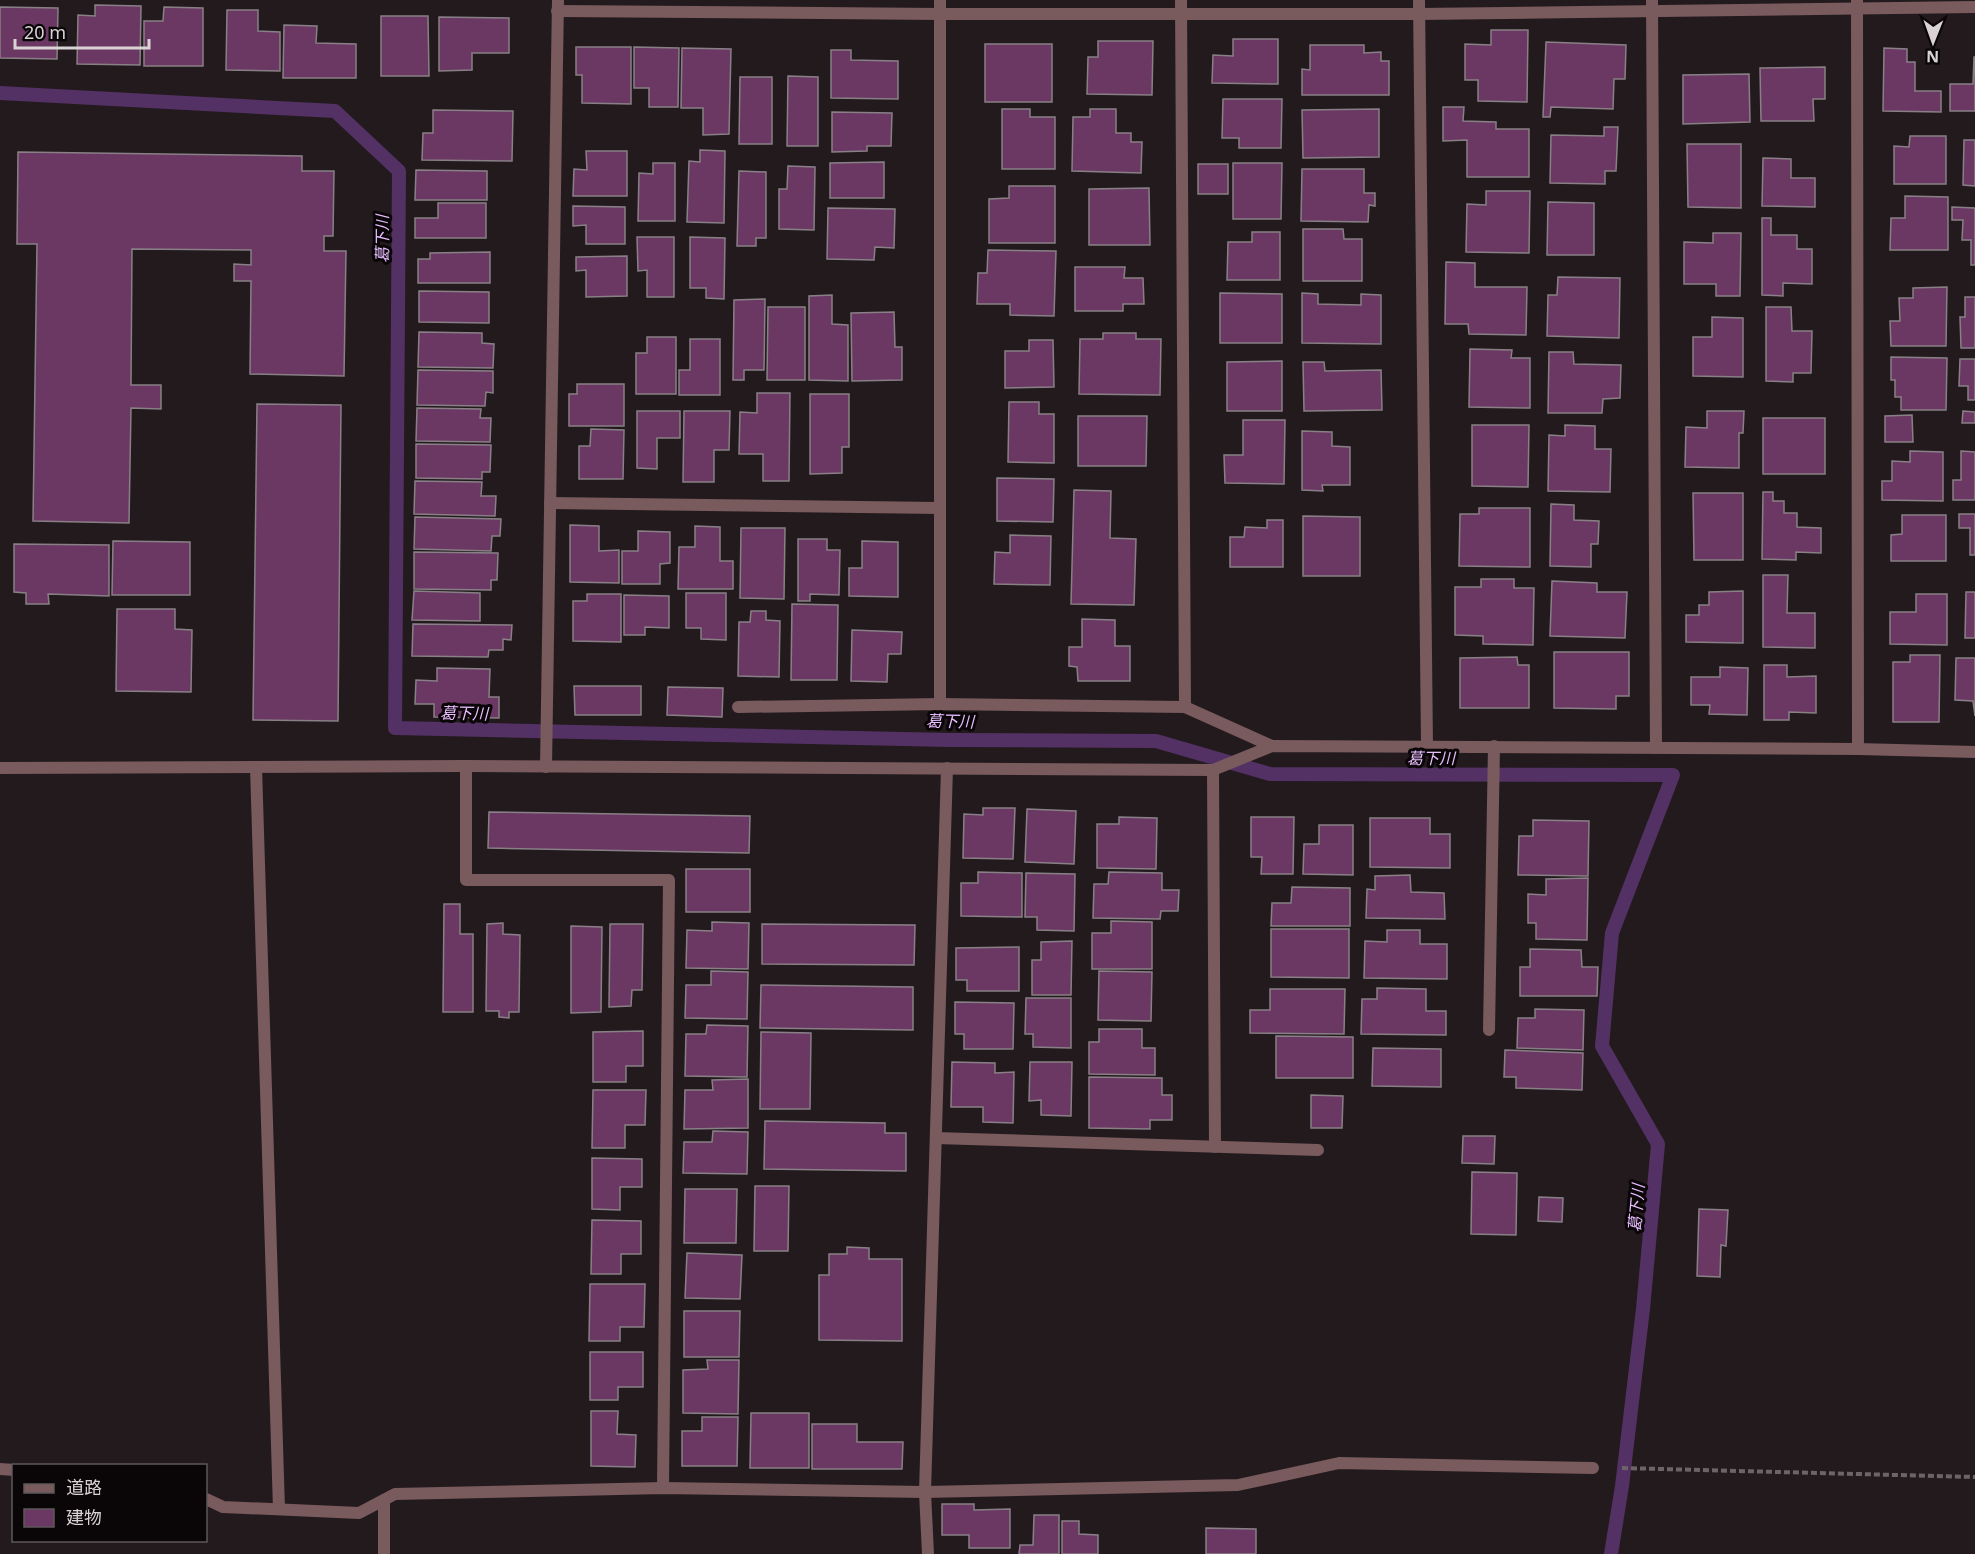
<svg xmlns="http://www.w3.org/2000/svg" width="1975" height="1554" viewBox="0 0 1975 1554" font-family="'Noto Sans','Noto Sans JP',sans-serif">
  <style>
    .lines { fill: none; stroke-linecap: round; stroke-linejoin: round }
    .stream { stroke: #543164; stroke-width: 14 }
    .building { fill: #6a3862; stroke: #898087; stroke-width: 1.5 }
    .path { stroke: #6c6468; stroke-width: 4; stroke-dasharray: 6 3; stroke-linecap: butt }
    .minor { stroke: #795a5d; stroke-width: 12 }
    .tertiary { stroke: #795a5d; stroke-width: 12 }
    .labels { text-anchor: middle; stroke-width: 6; stroke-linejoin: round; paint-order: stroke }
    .water-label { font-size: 16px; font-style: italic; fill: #e8beff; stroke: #0a0608 }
  </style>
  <rect width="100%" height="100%" fill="#231a1e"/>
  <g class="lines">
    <path class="stream" d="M0,93L335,111L399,171L395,728L950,740L1156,741L1270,774L1673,775L1612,933L1602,1046L1658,1144L1643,1309L1622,1486L1611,1554"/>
  </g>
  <g class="building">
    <path d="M95,5L141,6L140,65L77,64L78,15L95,16Z"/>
    <path d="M0,7L58,8L57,59L0,58Z"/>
    <path d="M164,7L203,8V66H144V21H163Z"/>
    <path d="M227,10H258V31L280,32V71L226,70Z"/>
    <path d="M381,16H428L429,76H381Z"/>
    <path d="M439,17L509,18V53H472V70L439,71Z"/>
    <path d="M284,25L317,26L316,43L356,44V78H283Z"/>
    <path d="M1491,30H1528L1527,102L1478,101V80H1465V44L1491,45Z"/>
    <path d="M1233,39H1278V84L1212,83L1213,55L1233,56Z"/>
    <path d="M1098,41H1153L1152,95L1087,94L1088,57H1098Z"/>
    <path d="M1546,42L1626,45L1625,79H1614L1613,109L1551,107L1550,117H1543Z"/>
    <rect x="985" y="44" width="67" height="58"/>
    <path d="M1310,45H1364V53L1381,52V61H1389V95H1302V69L1310,70Z"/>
    <path d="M576,47H631V104L582,103V75H576Z"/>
    <path d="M634,47L679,48L678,107H649V88H634Z"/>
    <path d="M682,48L731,49L729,134L703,135V108H681Z"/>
    <path d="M1884,48L1907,49V62H1915V91H1941V112L1883,111Z"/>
    <path d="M831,50H851V60L898,61V99L831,98Z"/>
    <path d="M1974,57H1975V111H1950V84H1973Z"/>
    <path d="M1825,67V99H1813L1814,121H1761L1760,68Z"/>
    <path d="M1749,74L1750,122L1683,124V75Z"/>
    <path d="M788,76L818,77V146H787Z"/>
    <path d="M740,77H772V144H739Z"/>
    <path d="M1223,99H1282L1281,148H1239V138H1222Z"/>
    <path d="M1443,107H1464L1463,121L1496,122V129H1529V177H1467V140L1443,141Z"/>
    <path d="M1002,109H1030V117H1055V169H1002Z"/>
    <path d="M1090,109H1116V133H1131V142H1142L1141,173L1072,171L1073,117H1090Z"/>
    <path d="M1379,109V157L1303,158L1302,110Z"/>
    <path d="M433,110L513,111L512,161L422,160L423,133H433Z"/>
    <path d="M832,112L892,113L891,146H867V151L832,152Z"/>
    <path d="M1604,127H1618L1616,171H1605V184L1550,183L1551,135L1604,136Z"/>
    <path d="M1910,136H1946V184H1894V146L1909,147Z"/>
    <path d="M1964,140H1975V186L1963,185Z"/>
    <path d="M1687,144H1741V208L1688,207Z"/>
    <path d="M700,150L725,151L724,223L687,222L689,161L700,162Z"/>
    <path d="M586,151H627V196H573L574,169L587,170Z"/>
    <path d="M18,152L302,156V171H334L333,236H324V251H346L344,376L250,374L251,281H234V264L251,265V250L132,249L131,385H161V409L131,408L129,523L33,521L37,244H17Z"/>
    <path d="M1763,158L1791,159V178H1815V207L1762,206Z"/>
    <path d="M884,162V198H830V163Z"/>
    <path d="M653,163H675V221H638L639,173L653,174Z"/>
    <path d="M1233,163H1282L1281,219H1233Z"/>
    <rect x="1198" y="164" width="30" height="30"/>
    <path d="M788,166L815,167L814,230L779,229V189H787Z"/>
    <path d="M1302,169H1364V193H1375V206L1369,205L1368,222L1301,221Z"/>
    <path d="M416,170L487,171V200H415Z"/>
    <path d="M739,171L766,172V238H756V246H737Z"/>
    <path d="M1009,186H1055V243H989V199L1009,198Z"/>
    <path d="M1149,188L1150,245H1089V189Z"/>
    <path d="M1486,191H1530L1529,253L1466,252L1467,204L1486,205Z"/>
    <path d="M1905,196L1948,197V250H1890L1891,218H1905Z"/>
    <path d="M1548,202L1594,203V255H1547Z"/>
    <path d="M438,203H486V238H415V218H438Z"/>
    <path d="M573,206L625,207V244H586V225L573,226Z"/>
    <path d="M1952,207L1975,208V265H1971V240H1962L1963,220H1952Z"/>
    <path d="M828,208L895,209L894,248L875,247L874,260L827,259Z"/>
    <path d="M1762,218H1771V235H1797V249H1812V284L1783,283V296L1762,295Z"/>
    <path d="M1303,229H1343L1344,239H1362V281H1303Z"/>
    <path d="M1252,232H1280V280H1227L1228,242H1252Z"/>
    <path d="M1713,233H1741L1740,296H1716V284H1684V242L1713,243Z"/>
    <path d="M637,237H674V297H647V270L638,271Z"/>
    <path d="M690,237L725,238L724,299L706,298V288H690Z"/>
    <path d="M988,250L1056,251L1054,316L1010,315V304H977L978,273H987Z"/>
    <path d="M490,252V283H418V259H430V253Z"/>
    <path d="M627,256V296L586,297V270L576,271V257Z"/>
    <path d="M1446,262L1475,263V287H1527L1526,335L1469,334L1468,324H1445Z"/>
    <path d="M1075,267H1125L1124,278H1143L1144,304H1123V311H1075Z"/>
    <path d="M1558,277L1620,278L1619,338L1547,336L1548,295H1557Z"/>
    <path d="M1947,287L1946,346H1891L1890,321H1900L1899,298H1913V288Z"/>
    <path d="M419,291L489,292V323L419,322Z"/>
    <path d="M1220,293L1282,294V343H1220Z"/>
    <path d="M1302,293L1318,294V304L1361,305V294L1381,295V344L1302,343Z"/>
    <path d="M832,295V324L848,325V381L809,380V296Z"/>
    <path d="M1965,297H1975V348H1961L1960,317H1965Z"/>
    <path d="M765,299L764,370H744V380H733L734,300Z"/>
    <path d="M768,307H805V380H767Z"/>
    <path d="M1766,307H1791L1792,331H1812L1811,373H1793V382L1766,381Z"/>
    <path d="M894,312L895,347H902V380L852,381L851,313Z"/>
    <path d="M1712,317L1743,318V377L1693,376V337H1712Z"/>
    <path d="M419,332L482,333V343L494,344L493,368L418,367Z"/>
    <path d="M1103,333H1136V339H1161L1160,395L1079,394L1080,339H1103Z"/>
    <path d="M647,337H676V394H636V353H647Z"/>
    <path d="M690,339H720V395H679V370H690Z"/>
    <path d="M1029,340H1053L1054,387L1005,388V351H1029Z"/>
    <path d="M1470,349L1512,350L1511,358H1530V408L1469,407Z"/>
    <path d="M1549,352H1573L1574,364L1621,365L1620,398L1603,399L1602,413H1548Z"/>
    <path d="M1891,357L1947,358L1946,410H1901V397H1895V380H1891Z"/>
    <path d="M1960,359H1975V400H1968V386H1959Z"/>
    <path d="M1282,361V411H1227V362Z"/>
    <path d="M1303,362H1324L1325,371L1381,370L1382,410L1304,411Z"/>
    <path d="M418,370L493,371V393L486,392L485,406L417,405Z"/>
    <path d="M577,384H624V426H569V394H577Z"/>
    <path d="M757,393H790L789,481H763V454H739L740,412L757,413Z"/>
    <path d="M810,394H849V447H842V473L810,474Z"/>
    <path d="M1009,402H1039V414H1054V463L1008,462Z"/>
    <path d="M257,404L341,405L338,721L253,720Z"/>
    <path d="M417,408L481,409L480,418H491L490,442L416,441Z"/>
    <path d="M637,411H680V438H657V469L637,468Z"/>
    <path d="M684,411H730L729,450H714V482H683Z"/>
    <path d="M1707,411H1744L1743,433H1739V468L1685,467L1686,427L1707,428Z"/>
    <path d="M1963,411L1975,412V423H1962Z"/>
    <path d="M1912,415L1913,442H1885V416Z"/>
    <path d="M1078,416H1147L1146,466H1078Z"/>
    <rect x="1763" y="418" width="62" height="56"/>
    <path d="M1243,420H1285L1284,484L1225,483L1224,455H1243Z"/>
    <path d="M1472,425H1529L1528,487L1472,486Z"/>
    <path d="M1565,425L1595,426V449H1611L1610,492L1548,491L1549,435L1565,436Z"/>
    <path d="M591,429L624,430L623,479H579V446H590Z"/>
    <path d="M1302,431L1332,432V446L1350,447V485H1322L1323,491L1302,490Z"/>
    <path d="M416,444L491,445L490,472H482V479L416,478Z"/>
    <path d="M1910,451L1943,452V501L1882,500V481H1892V461L1910,462Z"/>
    <path d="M1961,451L1975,452V500H1953V480H1961Z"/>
    <path d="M997,478L1054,479L1053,522L997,521Z"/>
    <path d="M415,481L482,482L481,496H496L495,516L414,514Z"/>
    <path d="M1074,490L1111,491L1110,538L1136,539L1134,605L1071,604Z"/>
    <path d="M1763,492H1773V501H1784V513H1797V527L1821,528V553L1796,552V560L1762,559Z"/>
    <path d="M1693,493H1743V560H1694Z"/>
    <path d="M1551,504L1574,505V520L1599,521L1598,544H1591V567L1550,566Z"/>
    <path d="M1479,508H1530V567L1459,566L1460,514H1479Z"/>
    <path d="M1959,514H1975V555H1970V528H1959Z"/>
    <path d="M1902,515H1946V561H1891V535L1902,534Z"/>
    <path d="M1303,516L1360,517V576H1303Z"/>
    <path d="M415,517L501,519L500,536H492L491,551L414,549Z"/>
    <path d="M1267,520H1283V567H1230V537H1244L1245,527L1267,528Z"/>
    <path d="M570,525L599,526V551L619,550V583L570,582Z"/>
    <path d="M695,526L720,527V561H733V589H678L679,547H695Z"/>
    <path d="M741,528H785L784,599L740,598Z"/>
    <path d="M638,531L670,532V563L660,564V584H622V551H638Z"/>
    <path d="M1010,535L1051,536L1050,585L994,584L995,552L1010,553Z"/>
    <path d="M798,539H827V550H840L839,595L810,594V601H798Z"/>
    <path d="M113,541L190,542V595H112Z"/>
    <path d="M862,541L898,542V597L849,596V568H862Z"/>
    <path d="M14,544L109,545V596L48,594L49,604H26V593L14,592Z"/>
    <path d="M414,552L498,553L497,580H491V590L414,589Z"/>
    <path d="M1763,575H1788L1787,613H1815V648L1763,647Z"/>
    <path d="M1481,579H1514V588H1534L1533,645L1483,644V636L1455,635V587H1481Z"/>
    <path d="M1552,581L1597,583V592H1627L1625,638L1550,636Z"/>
    <path d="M414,591L480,593V621L412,620Z"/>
    <path d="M1743,591V643L1686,642V615H1699V605H1709V592Z"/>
    <path d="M1966,592H1975V638H1965Z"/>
    <path d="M686,593H726V640L701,639V628H686Z"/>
    <path d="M587,594H621V642L573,641V601H587Z"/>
    <path d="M1916,594H1947V645L1890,644V612H1916Z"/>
    <path d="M624,595L669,596V628L645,627V635H624Z"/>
    <path d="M792,604L838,605L837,680H791Z"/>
    <path d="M117,609H175V629L192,630L191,692L116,691Z"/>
    <path d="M751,611H766V620L780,621L779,677L738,676L739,622H750Z"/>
    <path d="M1082,619L1115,620V646H1130V681H1078L1077,667L1069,666V647H1082Z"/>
    <path d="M413,624L512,625L511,640L503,639V650H489L488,657L412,656Z"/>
    <path d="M852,630L902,632L901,654H888L887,682L851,681Z"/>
    <path d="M1554,652H1629V696H1616V709L1554,708Z"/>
    <path d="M1910,655H1940L1939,722H1893V662H1910Z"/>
    <path d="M1517,657L1518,665H1529V708H1460V658Z"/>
    <path d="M1956,658H1975V716L1973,701L1955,700Z"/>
    <path d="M1764,665H1787V677L1816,676V713L1789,712V720H1764Z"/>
    <path d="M1720,667L1748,668L1747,715L1709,714L1710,705H1691V677H1720Z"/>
    <path d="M437,668L490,669L489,697H499V718L434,717V704H415L416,680L437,681Z"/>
    <path d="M574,686H641V715H575Z"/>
    <path d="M668,687L723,688L722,717L667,715Z"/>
    <path d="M983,808H1015L1013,859L963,858L964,814L983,815Z"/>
    <path d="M1027,809L1076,811L1074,864L1025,862Z"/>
    <path d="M489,812L750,816L749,853L488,848Z"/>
    <path d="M1119,817L1157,818L1156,869L1097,868V824H1119Z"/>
    <path d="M1251,817H1294L1293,874H1261L1262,857H1251Z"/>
    <path d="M1370,818H1430V834H1450V868L1370,867Z"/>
    <path d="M1533,820L1589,821L1588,876L1518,875L1519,836H1533Z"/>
    <path d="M1319,825H1353V875L1303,874L1304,844H1319Z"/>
    <rect x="686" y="869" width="64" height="43"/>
    <path d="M978,872L1022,873V917L961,916V883H978Z"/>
    <path d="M1109,872L1162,873V890H1179L1178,911H1161L1160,919L1093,918L1094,884H1108Z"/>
    <path d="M1026,873L1075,874L1074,931L1037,930V917H1025Z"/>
    <path d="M1410,875L1411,892L1444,893L1445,919L1366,918L1367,889L1375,890V876Z"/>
    <path d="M1588,878L1587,940L1536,939V923H1528V894L1546,895V879Z"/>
    <path d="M1292,887L1350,888V926H1271L1272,903H1291Z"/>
    <path d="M444,904H460V934H473V1012H443Z"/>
    <path d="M1111,921L1152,922V969H1092V933H1111Z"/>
    <path d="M712,922L749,923L748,969L686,968L687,930L712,931Z"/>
    <path d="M503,923V934L520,935L519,1012H509V1018L499,1017V1011H486L487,924Z"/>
    <path d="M610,924H643L642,990H632L631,1006L609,1007Z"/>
    <path d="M762,924L915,925L914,965L762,964Z"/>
    <path d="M571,926L602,927L601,1012L571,1013Z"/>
    <path d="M1271,929H1349V978L1271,977Z"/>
    <path d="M1387,930H1420V944H1447V979L1364,978L1365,941L1387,942Z"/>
    <path d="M1072,941L1071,995H1032V960H1041V942Z"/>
    <path d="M1019,947V991H967V980H956V948Z"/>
    <path d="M1530,949L1581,950L1582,967H1598L1597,996H1520V967H1530Z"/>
    <path d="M711,971L748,972L747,1019L685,1018L686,985H711Z"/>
    <path d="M1099,971L1152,972L1151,1021L1098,1020Z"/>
    <path d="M761,985L913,987V1030L760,1028Z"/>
    <path d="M1377,988L1426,989V1011H1446V1035L1361,1034L1362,999H1377Z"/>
    <path d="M1270,989H1345L1344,1034L1250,1033V1010H1270Z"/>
    <path d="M1026,998H1071V1048L1033,1047V1034H1025Z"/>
    <path d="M955,1002L1014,1003L1013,1049H964V1034H955Z"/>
    <path d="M1535,1009L1584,1010L1583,1050L1517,1048L1518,1018H1535Z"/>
    <path d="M707,1025L748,1026L747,1077L685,1076L686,1034H706Z"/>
    <path d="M1099,1029H1142V1048H1155V1075L1089,1074V1042H1099Z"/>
    <path d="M643,1031V1066H626V1082H593V1032Z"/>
    <path d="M761,1032L811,1033L810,1109H760Z"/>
    <path d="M1276,1036L1353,1037V1078H1276Z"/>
    <path d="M1373,1048L1441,1049V1087L1372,1086Z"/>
    <path d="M1505,1050L1583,1053L1582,1090L1516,1088V1077H1504Z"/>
    <path d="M952,1062L995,1063V1073L1014,1072L1013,1123L983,1122V1107H951Z"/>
    <path d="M1030,1062H1072L1071,1116L1041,1115V1100L1029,1101Z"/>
    <path d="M1089,1077L1162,1078V1095H1172V1120H1150V1129L1089,1128Z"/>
    <path d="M748,1079V1128L684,1129L685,1090H713L712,1080Z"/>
    <path d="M593,1090H646L645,1125H625V1148H592Z"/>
    <path d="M1311,1095L1343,1096L1342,1128H1311Z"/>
    <path d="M765,1121L885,1123V1133H906V1171L764,1169Z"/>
    <path d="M713,1131L748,1132L747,1174L683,1173L684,1142H712Z"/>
    <path d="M1463,1136H1495L1494,1164L1462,1163Z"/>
    <path d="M592,1158L642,1159V1187H620V1210L592,1209Z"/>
    <path d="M1472,1172L1517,1173L1516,1235L1471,1234Z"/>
    <path d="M755,1186H789L788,1251H754Z"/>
    <path d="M685,1189H737L736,1243H684Z"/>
    <path d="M1539,1197L1563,1198L1562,1222L1538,1221Z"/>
    <path d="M1699,1209L1728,1210L1726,1246L1721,1245L1720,1277L1697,1276Z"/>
    <path d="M592,1220L641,1221V1254H621V1274H591Z"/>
    <path d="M847,1247L869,1248V1259H902V1341L819,1340V1275H829V1254H847Z"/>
    <path d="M687,1253L742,1255L740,1299L685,1298Z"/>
    <path d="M590,1284H645L644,1327H620V1341H589Z"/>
    <path d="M684,1311H740L739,1357H684Z"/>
    <path d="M590,1352H643V1387H618V1400H590Z"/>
    <path d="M707,1360H739L738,1414L683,1413V1370L708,1369Z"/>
    <path d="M591,1411H618L617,1434L636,1435L635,1467L591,1466Z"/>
    <path d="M751,1413H809V1468H750Z"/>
    <path d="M702,1417H738L737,1466H682V1431H702Z"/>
    <path d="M812,1424H857V1442H903L902,1469H812Z"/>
    <path d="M942,1504H974V1510L1010,1509V1548H969V1535H942Z"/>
    <path d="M1034,1515H1059V1554H1019L1020,1545H1033Z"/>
    <path d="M1062,1521H1079V1534L1098,1535V1554H1062Z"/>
    <path d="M1206,1528L1256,1529V1554H1206Z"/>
  </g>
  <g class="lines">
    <path class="path" d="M1622,1468L1975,1477"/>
    <g class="minor">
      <path d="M1181,0L1185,707"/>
      <path d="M1419,0L1427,746"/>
      <path d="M1652,0L1656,748"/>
      <path d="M1857,0L1858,749"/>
      <path d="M557,11L940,14H1419L1975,7"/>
      <path d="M550,503L939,508"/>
      <path d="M940,704V0"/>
      <path d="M738,707L940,704L1185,707L1272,746"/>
      <path d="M466,766V880H669L663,1488"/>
      <path d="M256,767L279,1509"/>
      <path d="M546,767L558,0"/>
      <path d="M1213,770L1215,1147"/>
      <path d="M1489,1030L1494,746"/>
      <path d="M936,1138L1318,1150"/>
      <path d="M0,1469L14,1470"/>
      <path d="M206,1499L223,1507L359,1513L395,1494L663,1488L925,1492L1238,1485L1339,1463L1593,1468"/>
      <path d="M384,1554V1500"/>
      <path d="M928,1554L925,1492L947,768"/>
    </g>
    <path class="tertiary" d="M0,768L466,766L1213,770L1272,746L1858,749L1975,752"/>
  </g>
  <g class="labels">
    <g class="water-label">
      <text transform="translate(382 239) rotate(-90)" y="6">葛下川</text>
      <text transform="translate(464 713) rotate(1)" y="6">葛下川</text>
      <text transform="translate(950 721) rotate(1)" y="6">葛下川</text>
      <text x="1431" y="764">葛下川</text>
      <text transform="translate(1636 1208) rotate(-85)" y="6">葛下川</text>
    </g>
  </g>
  <rect x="12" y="1464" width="195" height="78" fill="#0a0608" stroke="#5d585a" stroke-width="1.5"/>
  <rect x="24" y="1484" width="30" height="9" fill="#795a5d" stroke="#5d585a" stroke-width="1.5"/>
  <text x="66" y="1494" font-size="18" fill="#dad3d6">道路</text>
  <rect x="24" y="1509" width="30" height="18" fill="#6a3862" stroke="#5d585a" stroke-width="1.5"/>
  <text x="66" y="1524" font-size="18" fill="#dad3d6">建物</text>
  <g transform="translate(1933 42) rotate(181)" stroke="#0a0608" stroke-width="4.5" paint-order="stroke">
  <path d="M0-4.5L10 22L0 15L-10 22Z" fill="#dad3d6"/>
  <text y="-9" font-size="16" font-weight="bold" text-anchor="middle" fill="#dad3d6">N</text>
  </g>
  <path d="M15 39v9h134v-9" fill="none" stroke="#dad3d6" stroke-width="3"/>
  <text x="24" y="39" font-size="18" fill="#dad3d6" stroke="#0a0608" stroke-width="4.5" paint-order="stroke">20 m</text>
</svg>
